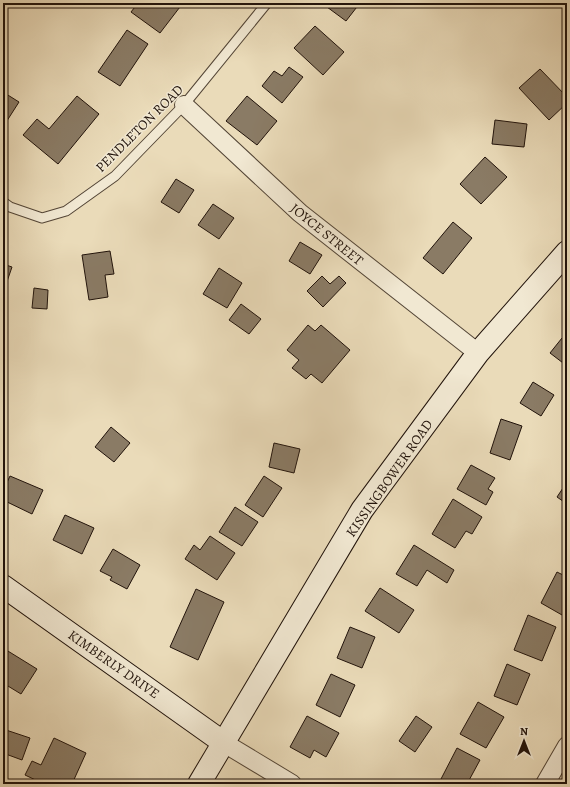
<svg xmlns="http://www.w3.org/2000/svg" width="570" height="787" viewBox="0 0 570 787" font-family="Alegreya,serif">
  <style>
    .building { fill: #8a7b65; stroke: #21130b }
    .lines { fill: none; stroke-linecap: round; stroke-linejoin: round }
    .lane-casing { stroke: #534536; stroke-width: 11 }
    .street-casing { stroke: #534536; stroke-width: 20 }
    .secondary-casing { stroke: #21130b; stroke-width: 24 }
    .lane { stroke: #f1e8d2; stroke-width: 9 }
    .street { stroke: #f1e8d2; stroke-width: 18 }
    .secondary { stroke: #f1e8d2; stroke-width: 22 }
    .labels { text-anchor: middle; stroke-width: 3; stroke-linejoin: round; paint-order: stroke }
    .street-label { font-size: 14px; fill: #21130b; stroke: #f1e8d2 }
  </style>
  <rect width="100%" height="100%" fill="#eadbb9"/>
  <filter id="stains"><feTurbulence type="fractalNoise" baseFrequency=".005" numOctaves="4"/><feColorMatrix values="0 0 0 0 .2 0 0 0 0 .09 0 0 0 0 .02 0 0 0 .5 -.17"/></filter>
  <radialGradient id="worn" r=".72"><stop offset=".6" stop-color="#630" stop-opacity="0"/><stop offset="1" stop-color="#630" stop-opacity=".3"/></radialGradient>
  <g class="building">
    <path d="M138,3H183L160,33L131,12Z"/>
    <path d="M330,3H360L346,21L327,7Z"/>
    <path d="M315,26L344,52L323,75L294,48Z"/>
    <path d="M127,30L148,44L120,86L98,72Z"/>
    <path d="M289,67L303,77L282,103L262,86L274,71L282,76Z"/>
    <path d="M540,69L567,97V103L549,120L519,88Z"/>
    <path d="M3,92L19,102L3,127Z"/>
    <path d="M77,96L99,114L58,164L23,135L37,119L49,129Z"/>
    <path d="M247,96L277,121L257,145L226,121Z"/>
    <path d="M495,120L527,124L524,147L492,144Z"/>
    <path d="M485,157L507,177L481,204L460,184Z"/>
    <path d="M176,179L194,190L179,213L161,202Z"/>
    <path d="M213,204L234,218L219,239L198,225Z"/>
    <path d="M453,222L472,238L443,274L423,258Z"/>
    <path d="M300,242L322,255L310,274L289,261Z"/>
    <path d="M110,251L114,274L105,275L108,297L89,300L82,255Z"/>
    <path d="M3,264L12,267L3,293Z"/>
    <path d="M219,268L242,283L227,308L203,294Z"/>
    <path d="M322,276L330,284L339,276L346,283L323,307L307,291Z"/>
    <path d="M34,288L48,290L47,309L32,308Z"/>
    <path d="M241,304L261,319L249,334L229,320Z"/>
    <path d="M308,325L315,331L321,325L350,350L322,383L311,374L306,379L292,368L299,360L287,350Z"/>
    <path d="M562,338L567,342V366L550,353Z"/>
    <path d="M533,382L554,395L541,416L520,403Z"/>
    <path d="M501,419L522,426L510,460L490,453Z"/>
    <path d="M111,427L130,443L114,462L95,447Z"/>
    <path d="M274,443L300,449L294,473L269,467Z"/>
    <path d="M471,465L495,478L488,489L493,492L486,505L457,489Z"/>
    <path d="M10,476L43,490L32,514L3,500V491Z"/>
    <path d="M264,476L282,488L263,517L245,505Z"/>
    <path d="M567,482V504L557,497Z"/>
    <path d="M453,499L482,517L472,534L466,531L455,548L432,534Z"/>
    <path d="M235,507L258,522L242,546L219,532Z"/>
    <path d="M65,515L94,528L82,554L53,540Z"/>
    <path d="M210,536L235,553L217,580L185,559L194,545L200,550Z"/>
    <path d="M414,545L454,570L447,583L427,570L417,586L396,574Z"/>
    <path d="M113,549L140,565L127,589L110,580L112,577L100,571Z"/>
    <path d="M557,572L567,577V606L562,615L541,603Z"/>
    <path d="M380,588L414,610L399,633L365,611Z"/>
    <path d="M196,589L224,602L198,660L170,647Z"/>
    <path d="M528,615L556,627L542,661L514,650Z"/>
    <path d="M350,627L375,637L362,668L337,658Z"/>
    <path d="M3,648L37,669L21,694L3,683Z"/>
    <path d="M507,664L530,674L517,705L494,696Z"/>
    <path d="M331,674L355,685L340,717L316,705Z"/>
    <path d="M478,702L504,717L486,748L460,734Z"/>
    <path d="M307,716L339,733L326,757L314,750L310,758L290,747Z"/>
    <path d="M416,716L432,727L415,752L399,741Z"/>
    <path d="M3,729L30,738L22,760L3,753Z"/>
    <path d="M54,738L86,753L72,784H44L25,775L32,761L41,765Z"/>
    <path d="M457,748L480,760L467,784H452L441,779Z"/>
  </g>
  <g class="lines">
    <g class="lane-casing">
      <path id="lane" d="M3,202L10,207L42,218L66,211L115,176L184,105L267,3"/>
    </g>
    <g class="street-casing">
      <g id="street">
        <path d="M184,105L300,213L478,353"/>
        <path d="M224,743L292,784"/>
        <path d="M545,784L567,746"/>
      </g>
    </g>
    <g class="secondary-casing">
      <g id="secondary">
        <path d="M3,586L224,743"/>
        <path d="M199,784L362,510L478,353L567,252"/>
      </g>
    </g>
    <use href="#lane" class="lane"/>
    <use href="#street" class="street"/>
    <use href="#secondary" class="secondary"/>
  </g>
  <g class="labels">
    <g class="street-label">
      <text transform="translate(139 128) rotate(-45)" y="5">PENDLETON ROAD</text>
      <text transform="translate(327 234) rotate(39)" y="5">JOYCE STREET</text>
      <text transform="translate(389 478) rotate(-55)" y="5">KISSINGBOWER ROAD</text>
      <text transform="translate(114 664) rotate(35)" y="5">KIMBERLY DRIVE</text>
    </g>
  </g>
  <rect width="570" height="787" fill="none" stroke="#eadbb9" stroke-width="16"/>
  <rect x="4" y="4" width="562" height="779" fill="none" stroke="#21130b" stroke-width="2"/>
  <rect x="8" y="8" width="554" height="771" fill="none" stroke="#21130b"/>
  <g transform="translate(524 741)" stroke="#f1e8d2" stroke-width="3" paint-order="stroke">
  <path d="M0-3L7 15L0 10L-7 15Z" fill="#21130b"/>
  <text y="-6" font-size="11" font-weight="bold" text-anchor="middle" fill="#21130b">N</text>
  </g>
  <rect width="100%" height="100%" filter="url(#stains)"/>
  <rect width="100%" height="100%" fill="url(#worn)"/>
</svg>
